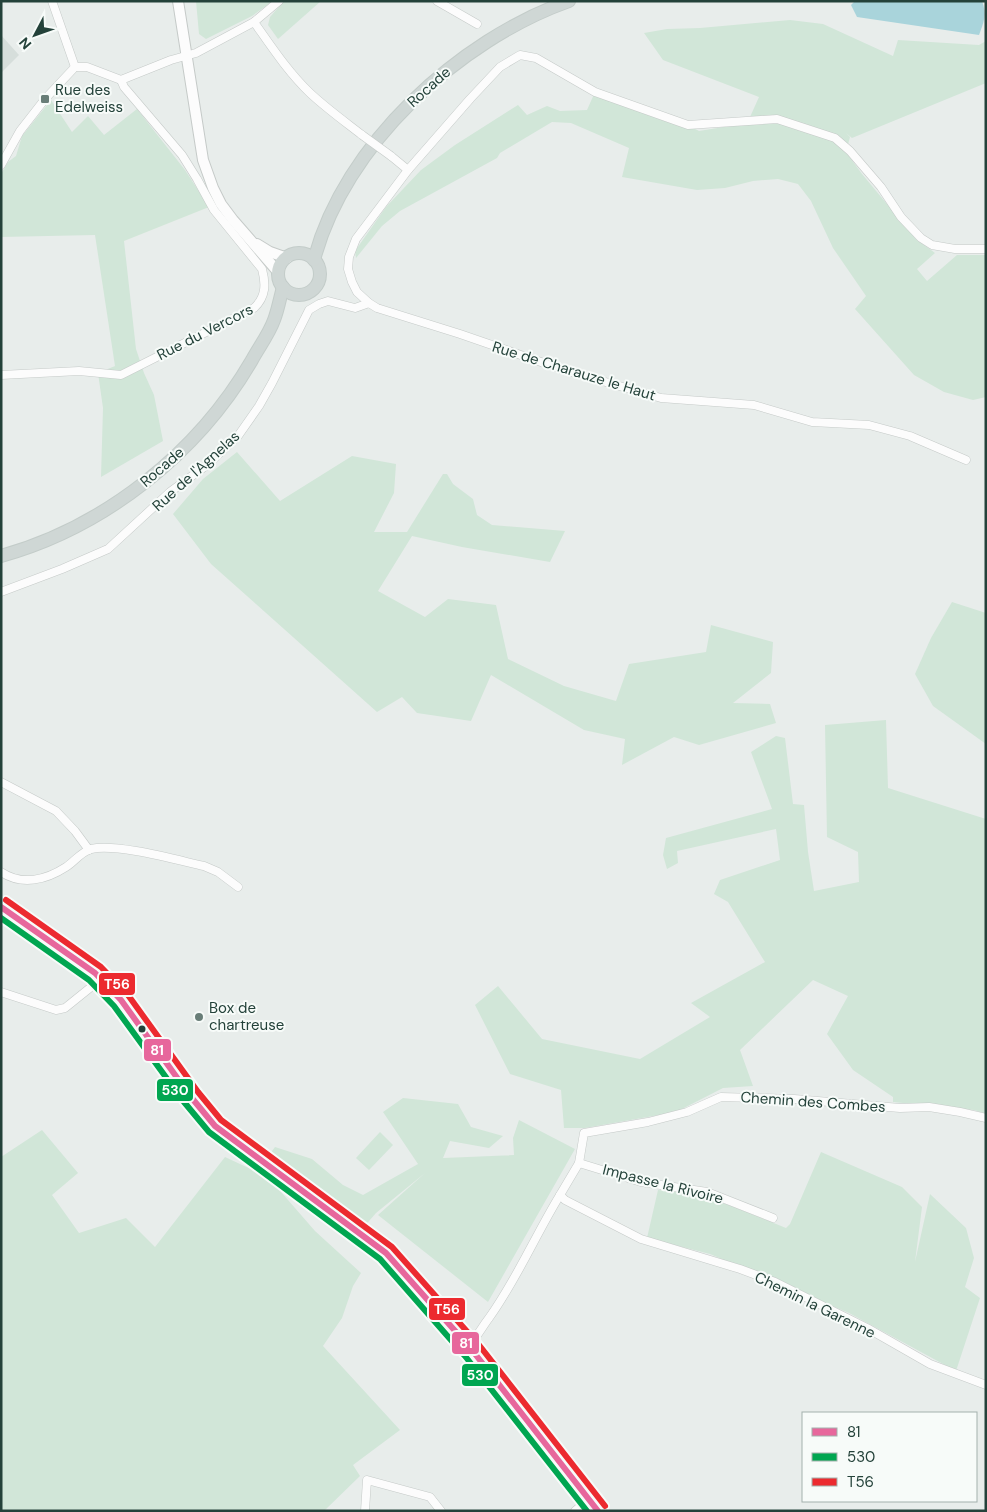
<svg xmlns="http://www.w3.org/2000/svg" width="987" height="1512" viewBox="0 0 987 1512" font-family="'DM Sans',sans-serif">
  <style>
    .built { fill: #d6dedb }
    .green { fill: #d1e6d8 }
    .water { fill: #a9d4db }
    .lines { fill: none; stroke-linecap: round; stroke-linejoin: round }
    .minor-casing { stroke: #c5cac8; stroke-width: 9 }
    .tertiary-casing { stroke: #c5cac8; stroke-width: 12 }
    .secondary-casing { stroke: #c3cbc8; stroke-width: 13 }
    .primary-casing { stroke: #c3ccc9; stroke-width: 14 }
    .minor { stroke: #fcfcfc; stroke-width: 8 }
    .tertiary { stroke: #fcfcfc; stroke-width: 10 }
    .secondary { stroke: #fcfcfc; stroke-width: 11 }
    .primary { stroke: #cfd7d5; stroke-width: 12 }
    .minor-bridge-casing { stroke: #c5cac8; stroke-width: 9; stroke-linecap: butt }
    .minor-bridge { stroke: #fcfcfc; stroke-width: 8 }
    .bus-1-casing { stroke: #f7fbf9; stroke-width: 10 }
    .bus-2-casing { stroke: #f7fbf9; stroke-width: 10 }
    .bus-3-casing { stroke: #f7fbf9; stroke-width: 10 }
    .bus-1 { stroke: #e7679c; stroke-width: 6 }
    .bus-2 { stroke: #00a651; stroke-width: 6 }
    .bus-3 { stroke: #ec2a2f; stroke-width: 6 }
    .poi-dot { fill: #697e78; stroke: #f7fbf9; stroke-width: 2 }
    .bus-dot { fill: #24423a; stroke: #f7fbf9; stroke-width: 2 }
    .labels { text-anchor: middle; stroke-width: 4; stroke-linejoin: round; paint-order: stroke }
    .street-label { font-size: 15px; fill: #24423a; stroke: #f7fbf9 }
    .poi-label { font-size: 15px; fill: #24423a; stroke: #f7fbf9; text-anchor: start }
    .line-badge { stroke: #f7fbf9; stroke-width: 2 }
    .badge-label { font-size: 14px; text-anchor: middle; font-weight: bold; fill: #fff }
  </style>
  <rect width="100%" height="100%" fill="#e8edeb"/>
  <path class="built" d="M1,35L19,55L1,73Z"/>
  <g class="green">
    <path d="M196,1H273L252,16L206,39L199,34Z"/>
    <path d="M284,1H321L278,39L268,25L270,17Z"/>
    <path d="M790,20L823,24L893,56L898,40L979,45L986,41V83L852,138L846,133L850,137L846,152L862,174L916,239L935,253L917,269L927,281L957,255H986V397L973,400L944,392L914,375L855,309L866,296L833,248L811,201L798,184L778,179L753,181L725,188L697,190L622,177L629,148L571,123L552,122L500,153L497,158L400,211L382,226L356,258L355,251L386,207L421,170L455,145L518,105L527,115L547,106L560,111L587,110L595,92L688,125L699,131L736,125L750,117L759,97L663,60L644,33L667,29L700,28Z"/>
    <path d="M51,100L72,132L88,116L104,135L137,109L185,170L209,207L124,241L136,349L144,373L154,395L163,441L101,477L103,408L98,373L115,366L95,235L1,237V174L8,162L16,156L22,136Z"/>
    <path d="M237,452L280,501L352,456L396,464L394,493L374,532H407L443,474H447L453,484L473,499L477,515L492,525L565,531L550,562L462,547L412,536L378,591L425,617L448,599L496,605L508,659L564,686L616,701L629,664L706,652L711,625L773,642L771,673L733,703L770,704L776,723L699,745L674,737L622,765L625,739L584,730L491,675L471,721L417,713L402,697L377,712L211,564L173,514L203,479Z"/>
    <path d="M952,602L986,613V744L933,706L915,674L931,638Z"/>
    <path d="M886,720L888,788L986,819V1114L974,1110L893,1102V1097L853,1070L827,1034L848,996L813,980L740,1050L753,1086L723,1088L676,1112L585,1128H564L561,1090L510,1074L475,1005L498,986L542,1039L640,1059L710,1017L691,1003L765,962L728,902L714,894L720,880L780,860L776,829L677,851L678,863L667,869L663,855L666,838L772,809L751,752L776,736L785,738L793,804L804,805L808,852L814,891L859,882L858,852L827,837L825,725Z"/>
    <path d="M403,1098L458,1104L471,1127L503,1136L489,1148L450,1141L443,1158L514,1155L513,1138L519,1120L575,1149L488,1302L378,1215L425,1173L376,1213L363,1228L264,1162L275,1147L312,1159L343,1185L363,1195L418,1164L383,1112Z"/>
    <path d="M42,1130L78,1173L52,1195L79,1233L126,1218L155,1247L225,1157L268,1177L315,1231L361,1273L353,1286L342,1318L323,1346L400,1430L353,1465L360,1476L324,1511H1V1157Z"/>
    <path d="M380,1132L393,1145L369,1170L356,1158Z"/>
    <path d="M821,1152L902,1187L922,1207L915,1262L930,1194L966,1228L974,1258L965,1287L980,1298L956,1371L849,1313L710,1254L647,1238L658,1190L693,1194L729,1205L786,1228L790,1224Z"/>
  </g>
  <path class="water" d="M855,1H982C987,14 984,22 979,35L857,17L851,5Z"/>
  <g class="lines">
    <g class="minor-casing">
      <g id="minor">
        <path d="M52,1L75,67"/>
        <path d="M437,1L477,24"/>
        <path d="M254,22C271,46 288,72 310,93C326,108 344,121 362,135"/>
        <path d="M75,67H87L121,80L171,60L196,53L254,22L279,1"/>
        <path d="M391,156L408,170"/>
        <path d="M1,165L20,131L45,99L75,67"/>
        <path d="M1,375L79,371L121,375L254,308C266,297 266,284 262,269L214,210L197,179L182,155L124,87L121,80"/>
        <path d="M966,460L910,436L869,425L812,422L754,405L661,398L564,370L460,334L377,308L369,303L357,292L352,282L348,269L349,257L356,239L408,170L470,99L500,67L520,55L536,58L595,92L688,125L777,119L835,138L850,151L881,187L901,217L921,238L932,245L955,249H986"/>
        <path d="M1,592L62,569L108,549L170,492L207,465L224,449L238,436L259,406L272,383L309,310L319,304L328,301L355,308L369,303"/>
        <path d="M1,782L56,811L75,831L89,850"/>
        <path d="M1,872C22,886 46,880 66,867C74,862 81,852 91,849C116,843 177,860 204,866L218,872L238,887"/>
        <path d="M1,992L56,1010L65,1008L101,979"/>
        <path d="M986,1118L960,1112L929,1107L900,1108L794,1099L721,1097L687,1112L648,1122L584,1133L579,1163L560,1195L565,1200L641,1239L740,1269L775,1282L867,1328L930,1364L986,1385"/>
        <path d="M579,1163L641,1182L707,1192L773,1218"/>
        <path d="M468,1346C476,1339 482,1327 489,1318C517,1279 535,1236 560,1195"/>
        <path d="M365,1511L367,1480L430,1497L441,1511"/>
        <path d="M575,1511L589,1499"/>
      </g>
    </g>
    <g class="tertiary-casing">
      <g id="tertiary">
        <path d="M178,1L203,160L213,188L221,204L233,220L279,273"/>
        <path d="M257,244L270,252L287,258"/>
      </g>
    </g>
    <g class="secondary-casing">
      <path id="secondary" d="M1,907L95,973L121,1000L191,1097L215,1126L225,1134L354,1228L386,1253L472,1350L598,1511"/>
    </g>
    <g class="primary-casing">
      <g id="primary">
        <circle cx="299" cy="274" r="21"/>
        <path d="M314,260C344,145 459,40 569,1"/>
        <path d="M1,556C105,527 198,453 252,360C259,347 269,334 274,320C278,310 280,298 283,287"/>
      </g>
    </g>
    <use href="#minor" class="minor"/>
    <use href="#tertiary" class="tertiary"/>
    <use href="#secondary" class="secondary"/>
    <use href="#primary" class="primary"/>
    <g class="minor-bridge-casing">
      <path id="minor-bridge" d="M362,135L391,156"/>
    </g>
    <use href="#minor-bridge" class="minor-bridge"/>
    <g class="bus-1-casing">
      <path id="bus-1" d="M1,907L95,973L121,1000L191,1097L215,1126L386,1253L472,1350L598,1511"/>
    </g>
    <g class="bus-2-casing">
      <path id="bus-2" d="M1,918L89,980L114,1006L184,1102L209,1132L380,1259L465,1356L587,1511"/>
    </g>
    <g class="bus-3-casing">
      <path id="bus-3" d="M6,900L101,967L128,995L198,1092L221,1120L392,1247L479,1345L605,1506"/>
    </g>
    <use href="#bus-1" class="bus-1"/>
    <use href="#bus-2" class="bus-2"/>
    <use href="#bus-3" class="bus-3"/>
  </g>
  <g class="poi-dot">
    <rect x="40" y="94" width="10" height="10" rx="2.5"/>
    <circle cx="199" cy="1017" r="5"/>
  </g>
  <circle class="bus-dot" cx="142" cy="1029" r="4.5"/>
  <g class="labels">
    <g class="street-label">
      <text transform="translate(429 87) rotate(-42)" y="5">Rocade</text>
      <text transform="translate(205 332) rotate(-27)" y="5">Rue du Vercors</text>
      <text transform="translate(574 371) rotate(17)" y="5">Rue de Charauze le Haut</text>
      <text transform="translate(162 467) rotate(-41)" y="5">Rocade</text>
      <text transform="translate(196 471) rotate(-42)" y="5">Rue de l'Agnelas</text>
      <text transform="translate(813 1102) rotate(4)" y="5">Chemin des Combes</text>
      <text transform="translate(663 1184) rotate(14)" y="5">Impasse la Rivoire</text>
      <text transform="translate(815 1305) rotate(26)" y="5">Chemin la Garenne</text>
    </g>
    <g class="poi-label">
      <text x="55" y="95">Rue des<tspan x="55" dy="17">Edelweiss</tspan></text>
      <text x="209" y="1013">Box de<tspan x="209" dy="17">chartreuse</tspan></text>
    </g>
  </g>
  <g class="line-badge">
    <rect x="98" y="972" width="38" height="24" rx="5" fill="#ec2a2f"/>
    <rect x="143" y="1038" width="29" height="24" rx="5" fill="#e7679c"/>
    <rect x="156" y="1078" width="38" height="24" rx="5" fill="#00a651"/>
    <rect x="428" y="1297" width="38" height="24" rx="5" fill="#ec2a2f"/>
    <rect x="451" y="1331" width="29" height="24" rx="5" fill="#e7679c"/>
    <rect x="461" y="1363" width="38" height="24" rx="5" fill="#00a651"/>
  </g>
  <g class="badge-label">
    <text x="117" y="989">T56</text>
    <text x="157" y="1055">81</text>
    <text x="175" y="1095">530</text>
    <text x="447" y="1314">T56</text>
    <text x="466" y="1348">81</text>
    <text x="480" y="1380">530</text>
  </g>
  <rect width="987" height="1512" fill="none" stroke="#24423a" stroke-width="5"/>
  <rect x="802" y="1412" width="175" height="90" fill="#f7fbf9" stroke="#a3b1ad"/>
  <rect x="812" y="1428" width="25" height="8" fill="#e7679c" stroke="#a3b1ad"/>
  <text x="847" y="1437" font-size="15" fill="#24423a">81</text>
  <rect x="812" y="1453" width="25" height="8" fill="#00a651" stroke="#a3b1ad"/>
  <text x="847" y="1462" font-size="15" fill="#24423a">530</text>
  <rect x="812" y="1478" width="25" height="8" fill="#ec2a2f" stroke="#a3b1ad"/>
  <text x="847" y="1487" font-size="15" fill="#24423a">T56</text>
  <g transform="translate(35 35) rotate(229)" stroke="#f7fbf9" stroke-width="4" paint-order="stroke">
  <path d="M0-4L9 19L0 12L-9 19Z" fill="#24423a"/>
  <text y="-8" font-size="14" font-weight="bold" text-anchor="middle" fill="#24423a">N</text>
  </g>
</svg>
